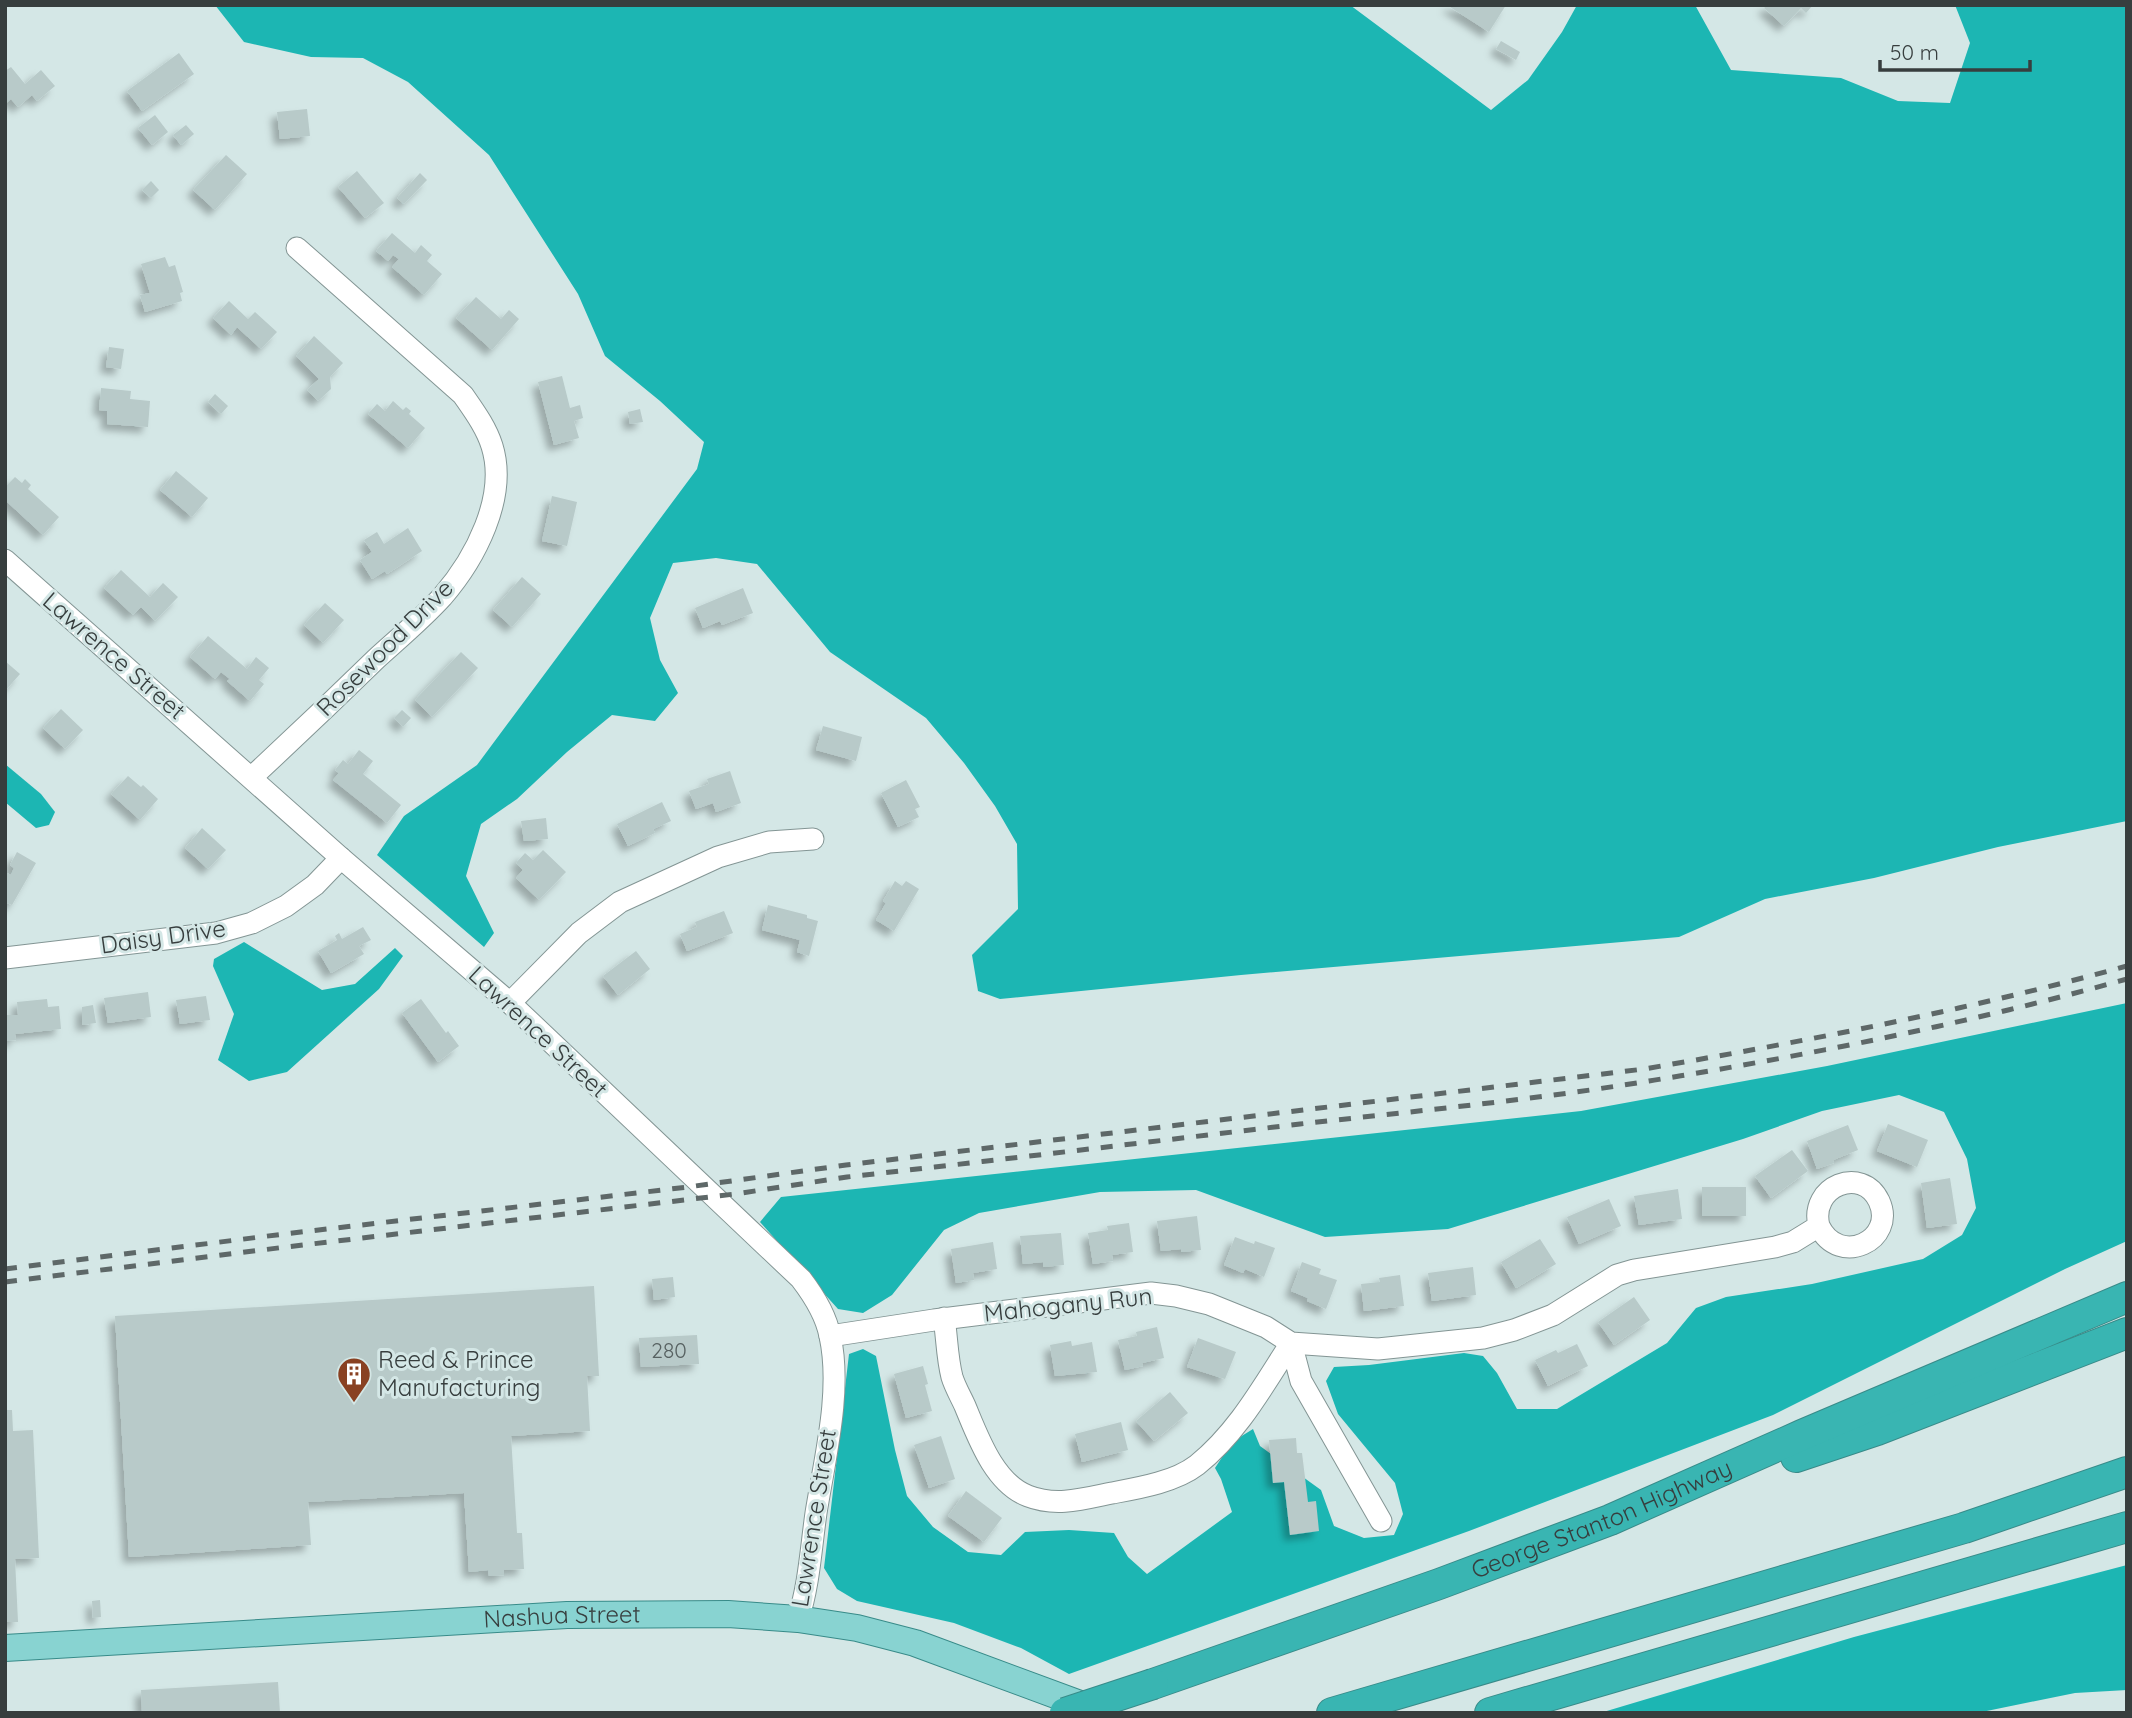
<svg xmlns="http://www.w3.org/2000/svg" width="2132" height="1718" viewBox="0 0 2132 1718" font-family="Quicksand,sans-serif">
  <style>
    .forest { fill: #1cb6b3 }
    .building { fill: #b8cac9; filter: url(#shadow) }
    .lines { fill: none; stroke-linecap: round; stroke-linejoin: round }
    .minor-casing { stroke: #839594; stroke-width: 23 }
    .major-casing { stroke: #388b89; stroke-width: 28 }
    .highway-casing { stroke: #388b89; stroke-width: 32 }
    .minor { stroke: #fff; stroke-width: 21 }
    .major { stroke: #88d3d1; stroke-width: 26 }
    .highway { stroke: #39b5b2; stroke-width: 30 }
    .rail { stroke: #5e6868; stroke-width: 5; stroke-dasharray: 12 12; stroke-linecap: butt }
    .highway-bridge-casing { stroke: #388b89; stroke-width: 32; stroke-linecap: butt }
    .highway-bridge { stroke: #39b5b2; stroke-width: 30 }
    .labels { text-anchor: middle; stroke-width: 6; stroke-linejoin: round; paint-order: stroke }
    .number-label { font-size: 21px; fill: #576161 }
    .street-label { font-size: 24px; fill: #373e3e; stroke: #d4e7e6 }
    .poi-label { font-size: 24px; fill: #373e3e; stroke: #d4e7e6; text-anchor: start }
  </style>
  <defs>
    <filter id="shadow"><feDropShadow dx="-6" dy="6" stdDeviation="3.5" flood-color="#0004"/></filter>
  </defs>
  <rect width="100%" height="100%" fill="#d4e7e6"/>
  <g class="forest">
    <path d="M215,5H1350L1491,110L1528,80L1562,32L1577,5H1695L1731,70L1841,78L1898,101L1950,103L1970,43L1955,5H2127V821L1998,847L1874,878L1765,899L1679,937L1241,975L1000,999L978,991L972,955L1018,909L1017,844L995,806L964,763L926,718L830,652L757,564L716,558L673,563L650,618L660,660L678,693L655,721L612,715L567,752L517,799L481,824L466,876L494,933L484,947L377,855L404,816L477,765L697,469L704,442L660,401L605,356L578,294L489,155L408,82L363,58L311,57L244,42Z"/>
    <path d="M5,764L41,794L55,812L49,825L36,828L5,802Z"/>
    <path d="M244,942L322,990L355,984L395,948L403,956L379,989L287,1072L249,1081L218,1060L234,1014L213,966L214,959Z"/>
    <path d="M2127,1003V1241L2065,1269L1773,1415L1469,1531L1069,1674L1021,1648L954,1623L857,1601L837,1589L824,1568L849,1354L863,1349L876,1356L895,1450L907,1496L933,1527L968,1552L1001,1555L1025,1532L1069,1530L1114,1533L1128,1557L1147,1574L1232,1512L1221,1479L1215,1468L1232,1442L1253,1429L1260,1446L1321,1490L1334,1526L1364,1538L1394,1535L1403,1514L1395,1483L1338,1414L1326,1381L1334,1367L1369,1365L1464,1353L1483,1356L1497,1373L1517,1409H1557L1667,1343L1696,1308L1726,1297L1812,1284L1923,1259L1962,1235L1976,1208L1967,1159L1944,1112L1899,1095L1822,1111L1743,1139L1448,1229L1325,1237L1196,1190L1100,1192L979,1213L944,1230L892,1295L863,1313L838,1309L760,1222L781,1197L1581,1111L1827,1066Z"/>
    <path d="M2127,1565V1690L2075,1693L1977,1713H1600L1854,1637Z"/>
  </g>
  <g class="building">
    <path d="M1447,5H1506L1489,32Z"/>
    <path d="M1767,5H1813L1806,13L1801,8L1784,26L1764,8Z"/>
    <path d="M1501,41L1520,52L1516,60L1496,49Z"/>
    <path d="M179,53L194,74L142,111L127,91Z"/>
    <path d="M11,67L25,84L41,70L55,86L37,101L32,95L18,107L11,99L5,104V71Z"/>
    <path d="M307,109L310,136L280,139L277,112Z"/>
    <path d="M155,115L168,132L152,145L138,128Z"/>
    <path d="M186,125L194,134L181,145L173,135Z"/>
    <path d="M226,155L247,174L215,210L193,190Z"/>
    <path d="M357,171L384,203L365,218L338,187Z"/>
    <path d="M420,173L427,180L404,204L397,198Z"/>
    <path d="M151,181L159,190L151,198L142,190Z"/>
    <path d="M392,233L415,253L421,245L432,255L427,261L442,274L424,295L392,267L399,259L393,255L388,261L376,251Z"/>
    <path d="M165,257L169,267L175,265L183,292L180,293L182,301L145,312L140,295L150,293L141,264Z"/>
    <path d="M476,297L501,319L509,310L519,319L492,350L456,318Z"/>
    <path d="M229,301L248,319L255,312L277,332L261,349L237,327L231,335L213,318Z"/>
    <path d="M314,336L343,363L330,377L331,389L318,401L307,390L319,379L296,356Z"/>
    <path d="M109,347L124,349L121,369L106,367Z"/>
    <path d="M562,376L570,408L580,405L583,418L574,421L579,438L554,445L538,382Z"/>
    <path d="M101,388L131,391L130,399L150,401L148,427L107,424V411L99,410Z"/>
    <path d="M215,394L228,406L221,414L208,402Z"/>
    <path d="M393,401L403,410L406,407L411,411L409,414L425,428L408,448L368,414L377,404L385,411Z"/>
    <path d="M640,409L643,422L630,424L628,412Z"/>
    <path d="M176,471L208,498L192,517L160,490Z"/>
    <path d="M15,477L22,483L25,479L31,485L28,489L59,517L43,535L5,500V487Z"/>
    <path d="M552,496L577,502L567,546L542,541Z"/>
    <path d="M408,528L422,551L387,574L385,571L372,579L360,560L372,552L364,540L377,532L384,544Z"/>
    <path d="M121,570L150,597L163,583L178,597L155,621L141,607L133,615L104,588Z"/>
    <path d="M522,577L541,594L512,627L493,610Z"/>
    <path d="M743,588L753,613L722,625L720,621L703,628L695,608Z"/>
    <path d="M325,603L344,620L323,643L304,625Z"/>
    <path d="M208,636L247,669L256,657L269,668L259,680L264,684L250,701L227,681L230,679L221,672L215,679L190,657Z"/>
    <path d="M461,652L478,668L432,717L415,700Z"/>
    <path d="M5,661L20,674L5,691Z"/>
    <path d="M61,709L83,730L65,749L43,728Z"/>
    <path d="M402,710L411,718L403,727L394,718Z"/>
    <path d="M823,726L862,737L856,761L816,750Z"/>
    <path d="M359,750L373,761L363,774L401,805L387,823L333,780L339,773L335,770L343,760L348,764Z"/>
    <path d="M730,771L741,803L716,812L713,803L696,809L689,791L709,784L707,779Z"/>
    <path d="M128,776L141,787L143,785L158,799L140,820L111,794Z"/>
    <path d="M906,780L920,807L915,809L919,817L898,827L881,793Z"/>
    <path d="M662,802L671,821L653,829L655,833L628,846L617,824Z"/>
    <path d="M546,818L548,839L524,841L521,821Z"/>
    <path d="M202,828L226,850L208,869L185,848Z"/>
    <path d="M543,850L566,872L539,900L516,878L523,870L516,863L525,853L533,860Z"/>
    <path d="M17,852L36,863L12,905L5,902V872L11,875L14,868L10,865Z"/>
    <path d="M895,881L902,886L906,881L919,889L894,931L876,920L886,903L883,901Z"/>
    <path d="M768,905L807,915V918L818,921L809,956L797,952L800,940L762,930Z"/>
    <path d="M724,911L733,933L687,951L680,934L697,927L695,922Z"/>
    <path d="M363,927L371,940L359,946L364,954L331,973L318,951L337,940L335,936L339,933L342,939Z"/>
    <path d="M636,951L650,969L618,995L603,976Z"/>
    <path d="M148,992L151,1017L108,1023L104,998Z"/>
    <path d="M206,996L210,1020L180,1024L176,1000Z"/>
    <path d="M47,999L48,1007L59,1006L61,1029L15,1034L16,1040L5,1041V1015H18L17,1002Z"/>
    <path d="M421,999L446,1033L448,1031L459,1046L438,1062L402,1013Z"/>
    <path d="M93,1005L96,1023L82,1025V1007Z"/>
    <path d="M1888,1124L1928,1140L1917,1167L1877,1151Z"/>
    <path d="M1848,1125L1858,1150L1833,1160L1834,1163L1817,1169L1807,1141Z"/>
    <path d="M1792,1150L1808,1171L1771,1198L1755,1176Z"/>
    <path d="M1950,1178L1957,1224L1927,1228L1921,1183Z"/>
    <rect x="1702" y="1187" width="44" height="29"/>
    <path d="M1678,1189L1682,1219L1639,1225L1634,1196Z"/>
    <path d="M1609,1199L1621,1226L1579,1244L1567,1217Z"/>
    <path d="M1197,1216L1201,1250L1181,1252V1249L1161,1251L1157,1221Z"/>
    <path d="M1129,1223L1133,1252L1112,1255L1113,1261L1093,1264L1088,1233L1108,1230L1107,1226Z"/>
    <path d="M1061,1233L1064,1265L1043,1267V1262L1023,1264L1020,1236Z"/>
    <path d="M1235,1237L1254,1244L1255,1241L1275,1248L1264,1277L1245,1269L1243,1273L1224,1265Z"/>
    <path d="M1540,1239L1556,1264L1516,1288L1501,1262Z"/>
    <path d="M993,1242L997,1269L973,1273L974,1280L956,1283L951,1249Z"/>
    <path d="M1302,1262L1321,1269L1319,1274L1337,1280L1326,1309L1307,1301L1308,1298L1291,1291Z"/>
    <path d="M1473,1267L1476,1295L1432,1301L1428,1273Z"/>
    <path d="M1400,1275L1404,1306L1364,1311L1361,1284L1380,1282L1379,1278Z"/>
    <path d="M673,1277L675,1297L654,1300L652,1279Z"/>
    <path d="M594,1286L599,1376H587L590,1431L511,1436L517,1533H522L524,1569L504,1570V1575L489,1576L488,1570L469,1572L464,1493L308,1502L311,1545L129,1557L115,1316Z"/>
    <path d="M1634,1297L1650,1320L1614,1345L1598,1322Z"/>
    <path d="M1157,1327L1164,1358L1142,1363L1143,1366L1125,1370L1118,1340L1137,1336L1136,1332Z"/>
    <path d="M697,1335L699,1364L641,1367L639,1338Z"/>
    <path d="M1198,1338L1236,1352L1225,1379L1187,1367Z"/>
    <path d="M1071,1341L1072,1346L1092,1342L1097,1372L1055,1376L1050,1345Z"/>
    <path d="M1577,1344L1588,1366L1548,1386L1535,1360L1556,1350L1558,1353Z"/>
    <path d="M923,1366L928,1384L925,1385L932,1411L906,1418L894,1374Z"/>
    <path d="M1170,1392L1188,1413L1154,1441L1136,1421Z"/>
    <path d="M5,1410H12L13,1431L33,1430L39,1558L15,1559L18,1622H5Z"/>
    <path d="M1121,1422L1128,1450L1082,1462L1075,1434Z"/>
    <path d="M941,1436L955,1479L929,1488L914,1445Z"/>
    <path d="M1296,1438L1297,1453H1302L1308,1502L1316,1501L1319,1531L1290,1535L1284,1482L1273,1483L1269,1440Z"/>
    <path d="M966,1491L1002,1518L984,1542L948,1516Z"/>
    <path d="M100,1600L101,1617L93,1618L92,1601Z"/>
    <path d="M278,1682L280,1713H142L141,1690Z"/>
  </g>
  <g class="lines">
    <g class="minor-casing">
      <g id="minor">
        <path d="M5,560L341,858L510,1003L801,1279C814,1296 826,1315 830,1336C842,1391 825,1457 816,1513C811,1548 809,1586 798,1619"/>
        <path d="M252,777C294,738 335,699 376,659C398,639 422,619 442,597C475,559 508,497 492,446C486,427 474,411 463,395L297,248"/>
        <path d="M5,958L216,933L252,923L286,906L315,885L341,858"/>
        <path d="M510,1003L579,933L620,902L718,857L769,842L813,839"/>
        <path d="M944,1318C947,1337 947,1358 952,1377C955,1387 961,1397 965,1406C978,1437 994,1483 1028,1496C1056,1507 1083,1499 1112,1493C1139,1488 1175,1482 1197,1465C1238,1432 1263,1386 1291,1343"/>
        <path d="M830,1336L934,1320L1151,1293L1176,1296L1209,1304L1266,1327L1291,1343L1378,1349L1483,1338L1514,1330L1553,1315L1617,1275L1634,1270L1775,1247L1793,1242L1819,1226C1839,1268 1897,1240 1879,1201C1862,1165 1809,1186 1819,1226"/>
        <path d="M1291,1343L1301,1381L1381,1521"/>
      </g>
    </g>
    <g class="major-casing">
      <g id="major">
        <path id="s1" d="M5,1648L567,1615L728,1614L798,1619L857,1628L915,1643L1096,1710"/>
      </g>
    </g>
    <g class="highway-casing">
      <g id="highway">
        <path d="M1796,1457L1877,1430L2127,1333"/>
        <path id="s2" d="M1153,1684L1439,1584L1610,1520L1802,1435L2127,1297"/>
        <path d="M1332,1713L1964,1528L2127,1472"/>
        <path d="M1490,1713L2127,1527"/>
      </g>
    </g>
    <use href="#minor" class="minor"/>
    <use href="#major" class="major"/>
    <use href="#highway" class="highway"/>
    <g class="rail">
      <path d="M5,1269L284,1234L688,1187L846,1165L1644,1069C1807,1041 1968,1010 2127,966"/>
      <path d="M5,1282L286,1247L735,1194L847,1177C998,1160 1149,1142 1300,1124C1416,1111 1533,1100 1649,1081C1810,1055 1970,1023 2127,979"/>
    </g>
    <g class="highway-bridge-casing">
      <path id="highway-bridge" d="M1065,1713L1153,1684"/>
    </g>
    <use href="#highway-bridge" class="highway-bridge"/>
  </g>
  <defs>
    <g id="building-pin" transform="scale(1.75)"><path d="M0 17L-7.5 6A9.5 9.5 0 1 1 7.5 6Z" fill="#894122" stroke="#d4e7e6"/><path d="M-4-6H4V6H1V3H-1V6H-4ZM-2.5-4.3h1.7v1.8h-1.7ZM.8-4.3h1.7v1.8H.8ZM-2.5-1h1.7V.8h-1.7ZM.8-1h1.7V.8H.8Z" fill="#fff"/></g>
  </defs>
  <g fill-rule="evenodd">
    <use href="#building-pin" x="354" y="1374"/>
  </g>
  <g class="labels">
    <g class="number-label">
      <text x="669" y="1358">280</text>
    </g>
    <g class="street-label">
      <text transform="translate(385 648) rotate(-45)" y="8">Rosewood Drive</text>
      <text transform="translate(114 656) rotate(41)" y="8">Lawrence Street</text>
      <text transform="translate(163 937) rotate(-8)" y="8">Daisy Drive</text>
      <text transform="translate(538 1032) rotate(43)" y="8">Lawrence Street</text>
      <text transform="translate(1068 1305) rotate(-6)" y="8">Mahogany Run</text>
      <text transform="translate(814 1518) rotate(-81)" y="8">Lawrence Street</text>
      <text dy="8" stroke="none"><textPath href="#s2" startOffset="478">George Stanton Highway</textPath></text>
      <text dy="8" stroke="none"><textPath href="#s1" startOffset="558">Nashua Street</textPath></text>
    </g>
    <g class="poi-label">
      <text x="378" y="1368">Reed &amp; Prince<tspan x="378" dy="28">Manufacturing</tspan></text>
    </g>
  </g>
  <rect width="2132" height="1718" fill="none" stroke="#373e3e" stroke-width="14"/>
  <path d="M1880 60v10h150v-10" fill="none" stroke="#373e3e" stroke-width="3.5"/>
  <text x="1890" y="60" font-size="21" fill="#373e3e" stroke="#d4e7e6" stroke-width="5" paint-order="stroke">50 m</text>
</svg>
